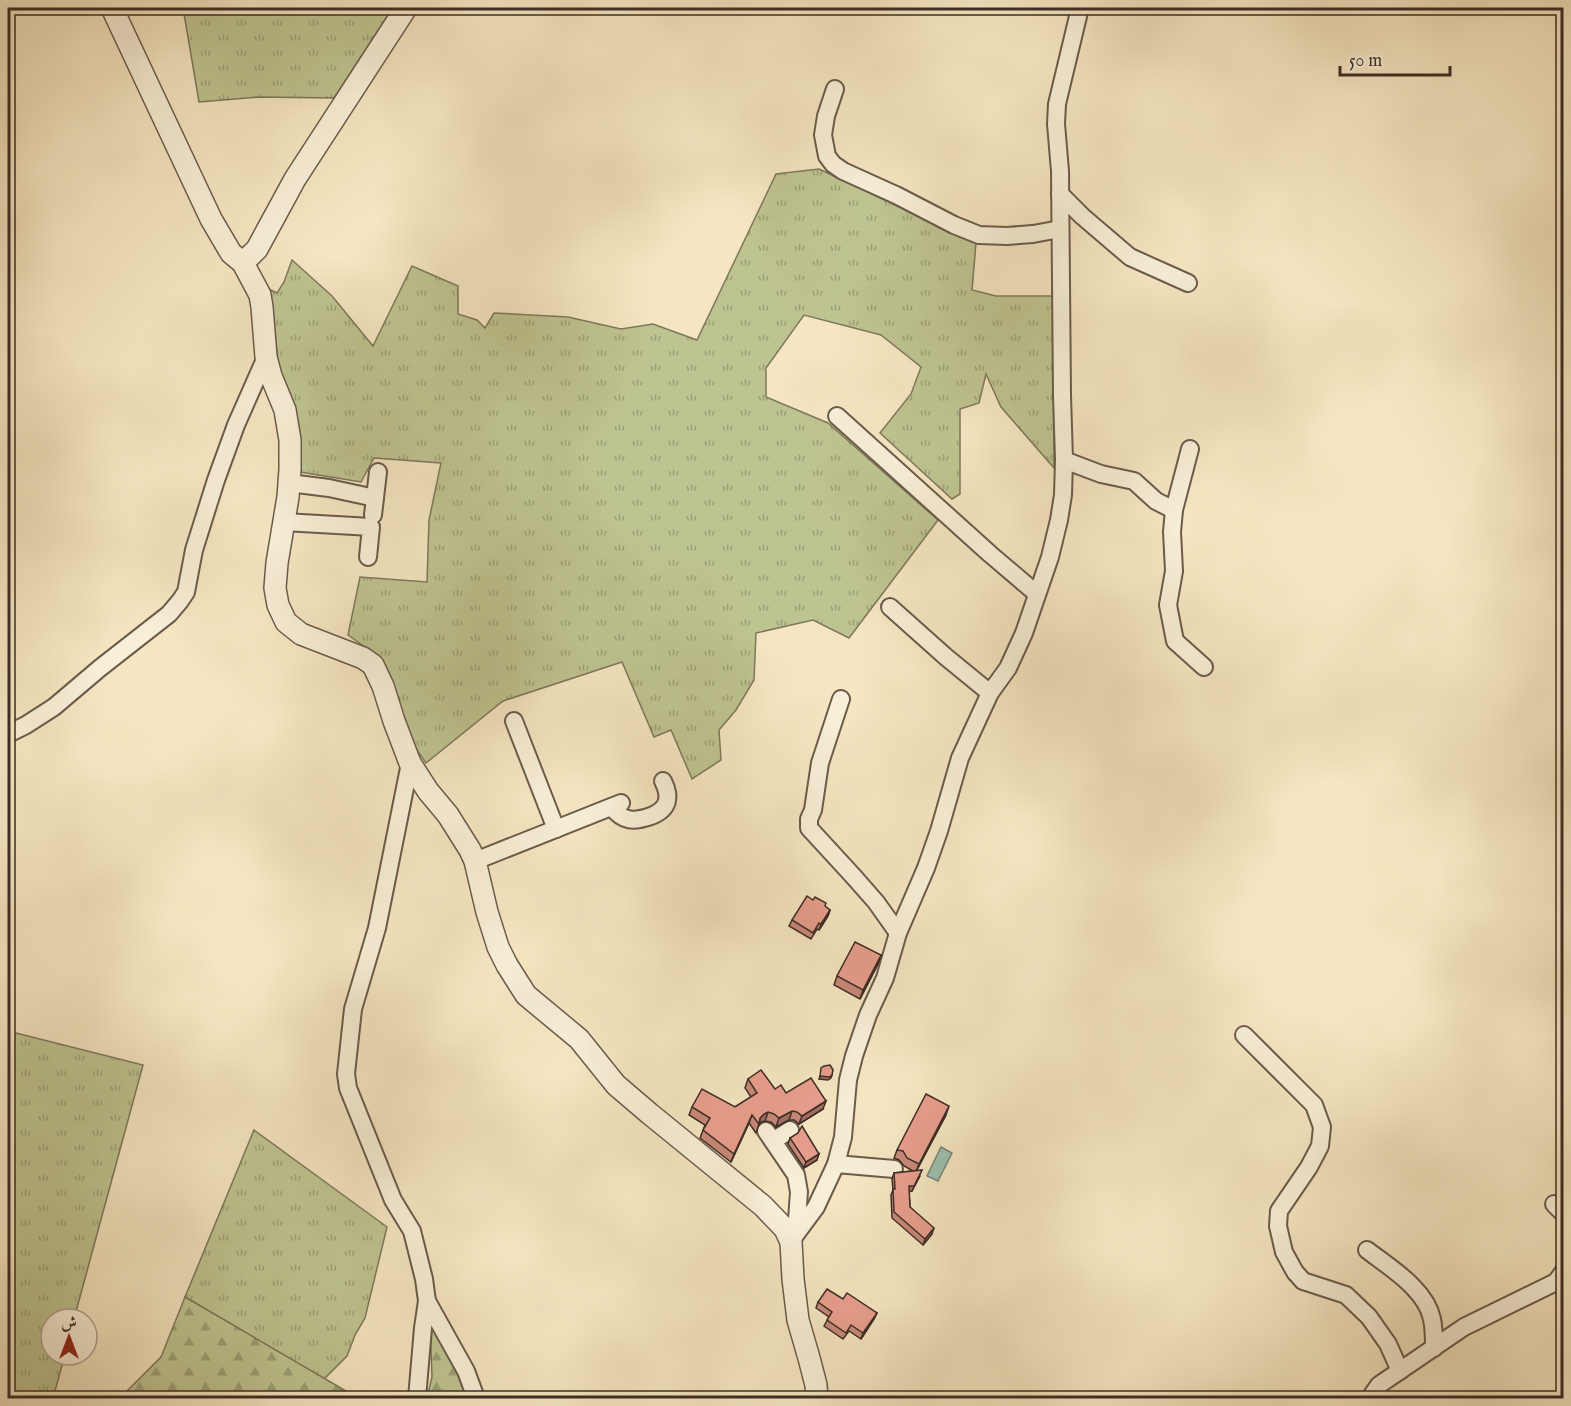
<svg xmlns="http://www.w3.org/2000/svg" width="1571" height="1406" viewBox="0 0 1571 1406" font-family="'IM FELL English',Amiri,serif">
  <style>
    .grass { fill: url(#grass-tufts); stroke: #7e785b; stroke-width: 1.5 }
    .forest { fill: url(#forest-firs); stroke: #7e785b; stroke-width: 1.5 }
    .water { fill: #9dc0af; stroke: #778578; stroke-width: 1.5 }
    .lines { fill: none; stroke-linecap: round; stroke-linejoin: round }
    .minor-casing { stroke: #6b5b4c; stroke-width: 20 }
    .tertiary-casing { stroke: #6b5b4c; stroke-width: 24 }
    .minor { stroke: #f8efd7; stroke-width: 16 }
    .tertiary { stroke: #f8efd7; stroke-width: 21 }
    .wall { fill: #c88879; stroke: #3d2d25; stroke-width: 1.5 }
    .shaded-wall { fill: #a26f63; stroke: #3d2d25; stroke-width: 1.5 }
    .building { fill: #e89e8d; stroke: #3d2d25; stroke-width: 1.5 }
  </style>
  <defs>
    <pattern id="grass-tufts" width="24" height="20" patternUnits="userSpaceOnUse" patternTransform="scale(1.5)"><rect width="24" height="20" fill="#bec491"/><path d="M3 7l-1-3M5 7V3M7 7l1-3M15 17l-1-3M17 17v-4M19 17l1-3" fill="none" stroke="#9ca076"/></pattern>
    <pattern id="forest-firs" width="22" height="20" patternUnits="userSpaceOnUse" patternTransform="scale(1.5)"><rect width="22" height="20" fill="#bec491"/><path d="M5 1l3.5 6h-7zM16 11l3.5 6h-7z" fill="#9ca076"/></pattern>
  </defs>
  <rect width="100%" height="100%" fill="#f5e6c1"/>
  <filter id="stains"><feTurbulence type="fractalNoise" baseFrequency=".00333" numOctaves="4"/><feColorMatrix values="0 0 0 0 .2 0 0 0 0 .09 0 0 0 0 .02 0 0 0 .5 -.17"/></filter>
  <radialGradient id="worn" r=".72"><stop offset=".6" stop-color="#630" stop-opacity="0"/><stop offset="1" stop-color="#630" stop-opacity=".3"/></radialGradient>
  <g class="grass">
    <path d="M183,8H377L389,14L334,98L259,97L199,102Z"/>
    <path d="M819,169L976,243L972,290L996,296H1054V468L1001,407L986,374L979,403L960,409V494L952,499L880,433L911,394L921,367L881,335L804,315L766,368V397L828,423L938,520L849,638L813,620L756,633L754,680L736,710L719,730L721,760L692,779L671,730L654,737L622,662L503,701L426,763L412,743L379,657L348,635L360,577L427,582L429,520L441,463L374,458L361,482L300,472L281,379L272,346L265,287L277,293L284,282L292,260L332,296L373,346L412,266L458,286V314L477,320L485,328L494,313L568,317L621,329L653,324L697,340L776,174Z"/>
    <path d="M8,1031L143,1065L74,1319H51V1355H65L53,1398H8Z"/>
    <path d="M254,1130L387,1227L365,1318L355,1335L347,1356L324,1379L185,1297Z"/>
  </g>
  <g class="forest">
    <path d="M185,1297L358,1398H120L161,1357Z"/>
    <path d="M430,1324L458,1372L467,1398H427L432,1377Z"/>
  </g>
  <path class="water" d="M941,1147L952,1153L938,1181L927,1176Z"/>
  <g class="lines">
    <g class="minor-casing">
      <g id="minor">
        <path d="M835,89L826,116L823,135L827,156L833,164L843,171L896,195L954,225L979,235L1007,236L1033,234L1060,229"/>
        <path d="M1060,194L1082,216L1130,257L1188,283"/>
        <path d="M837,416L990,554L1037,594"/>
        <path d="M1064,460L1101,474L1134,481L1156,501L1174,510L1190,449"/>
        <path d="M289,483L329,488L375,498"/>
        <path d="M1174,510L1172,532L1174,571L1168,605L1175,641L1204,667"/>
        <path d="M373,515L378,472"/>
        <path d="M284,522L371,527L368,557"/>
        <path d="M890,607L946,657L990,693"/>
        <path d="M841,699L820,763L813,810L809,819V828L854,877L876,902L898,933"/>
        <path d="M514,721L556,829"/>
        <path d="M8,734L26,725L54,707L100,668L169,614L180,601L186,592L194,550L216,480L236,425L266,357"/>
        <path d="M410,763L377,928L353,1009L346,1074L348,1088L393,1200L412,1231L424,1279L427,1301L466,1371L476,1398"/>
        <path d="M612,807C623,822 634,822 651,816C669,809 671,797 663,781"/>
        <path d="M475,861L621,803"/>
        <path d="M1244,1035L1314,1105L1322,1127L1320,1146L1309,1167L1279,1211L1278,1226L1284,1252L1295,1272L1303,1281L1346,1295L1369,1317L1388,1344L1400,1371"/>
        <path d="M766,1131L796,1175L799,1192L796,1233"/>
        <path d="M773,1141L790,1130"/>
        <path d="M836,1164L894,1169"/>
        <path d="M1554,1204L1564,1214"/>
        <path d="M791,1242L796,1234L816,1207L836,1164L843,1137L848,1080L854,1056L868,1015L885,978L898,933L926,868L939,831L960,758L990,693L1008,668L1024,633L1050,557L1059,520L1063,495L1064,460L1062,395L1060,171L1056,124L1057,104L1080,8"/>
        <path d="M1367,1250C1389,1267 1426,1289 1432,1319C1434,1328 1434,1338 1434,1348"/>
        <path d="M417,1398L423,1328L427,1301"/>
        <path d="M1370,1398L1379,1385L1464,1327L1556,1282L1564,1271"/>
      </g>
    </g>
    <g class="tertiary-casing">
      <g id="tertiary">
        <path d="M112,8L211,219L231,253L243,263L260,295L262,307L266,357L271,376L285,410L290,440V470L288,497L277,563L275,588L278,605L286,622L301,634L363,658L373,665L383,686L394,721L410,763L428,791L448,815L470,850L475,861L487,912L498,947L507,965L526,995L579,1039L616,1085L650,1114L763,1206L785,1229L791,1242L793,1279L798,1320L809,1358L816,1385L817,1398"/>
        <path d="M243,263L257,249L295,179L406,8"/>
      </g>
    </g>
    <use href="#minor" class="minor"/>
    <use href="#tertiary" class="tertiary"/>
  </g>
  <g class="wall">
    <path d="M825,907L830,910L828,916L819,930L817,929L811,939L789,926L792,920Z"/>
    <path d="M881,955L878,964L860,999L834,985L837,976Z"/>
    <path d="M748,1079L786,1093L823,1109L799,1124L794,1120H789L776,1127L771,1122L765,1121L761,1122L759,1124L756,1133L749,1123L731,1162L700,1138L705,1125L689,1115L692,1107H735L751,1097L745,1088Z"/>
    <path d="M946,1115L916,1171L920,1176L912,1191L909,1192L910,1207L932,1234L923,1245L892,1218L891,1195L893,1190L892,1179L894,1173L913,1171L904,1166L899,1160L894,1158L897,1150Z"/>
    <path d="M790,1138L817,1160L804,1168L788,1144Z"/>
    <path d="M843,1299L877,1313L874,1319L861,1339L849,1331L843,1339L824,1326L829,1317L816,1308L818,1302Z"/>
  </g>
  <g class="shaded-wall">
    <path d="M830,910L828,916L819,930L821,924Z"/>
    <path d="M881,955L878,964L860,999L863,990Z"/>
    <path d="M832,1075L831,1078L828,1080L819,1079L820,1076Z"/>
    <path d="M826,1101L823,1109L799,1124L802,1116Z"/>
    <path d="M949,1106L946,1115L916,1172L919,1164Z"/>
    <path d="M792,1111L789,1120L776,1127L779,1118Z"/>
    <path d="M768,1112L765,1121L761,1122L759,1124L760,1118L764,1114Z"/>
    <path d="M752,1115L749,1123L731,1162L734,1154Z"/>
    <path d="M819,1154L817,1160L804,1168L806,1162Z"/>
    <path d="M922,1170L912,1191L906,1192L909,1186Z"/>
    <path d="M934,1228L932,1234L923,1245L925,1239Z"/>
    <path d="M877,1313L874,1319L861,1339L863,1333Z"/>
  </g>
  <g class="building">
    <path d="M807,896L813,900L815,897L826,903L825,906L830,910L821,924L819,923L813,933L792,920Z"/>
    <path d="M855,942L881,955L863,990L837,976Z"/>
    <path d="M830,1065L833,1070L832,1075L829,1077L820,1076L821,1068L824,1066Z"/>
    <path d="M761,1070L775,1089L781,1085L786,1093L811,1078L826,1101L802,1116L797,1112L792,1111L779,1118L774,1114L768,1112L764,1114L760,1118L759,1124L752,1115L734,1154L703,1130L710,1118L692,1107L702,1089L735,1107L757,1093L748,1079Z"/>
    <path d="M926,1094L949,1106L919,1164L907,1158L903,1151L897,1150Z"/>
    <path d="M802,1126L819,1154L806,1162L790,1138L798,1133Z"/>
    <path d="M922,1170L914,1186H909L910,1207L934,1228L925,1239L894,1212L893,1189H895L894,1173Z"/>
    <path d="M827,1289L843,1299L847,1293L877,1313L863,1333L851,1325L846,1333L827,1320L832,1312L818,1302Z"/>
  </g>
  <rect width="1571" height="1406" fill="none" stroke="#f5e6c1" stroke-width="30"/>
  <rect x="9" y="9" width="1553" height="1388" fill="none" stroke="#3d2d25" stroke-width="3"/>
  <rect x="15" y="15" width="1541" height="1376" fill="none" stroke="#3d2d25" stroke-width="1.5"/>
  <g transform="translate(69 1337)"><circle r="28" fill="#f8efd7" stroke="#ada190" stroke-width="1.5"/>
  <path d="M0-4.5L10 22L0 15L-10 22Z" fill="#8f2418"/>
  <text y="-9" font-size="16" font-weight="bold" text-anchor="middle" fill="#3d2d25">ش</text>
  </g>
  <path d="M1340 66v9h110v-9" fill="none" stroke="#3d2d25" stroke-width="3"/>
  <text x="1349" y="66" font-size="18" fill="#3d2d25" stroke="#f8efd7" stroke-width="4.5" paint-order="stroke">50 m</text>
  <rect width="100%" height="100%" filter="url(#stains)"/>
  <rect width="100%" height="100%" fill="url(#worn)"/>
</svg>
